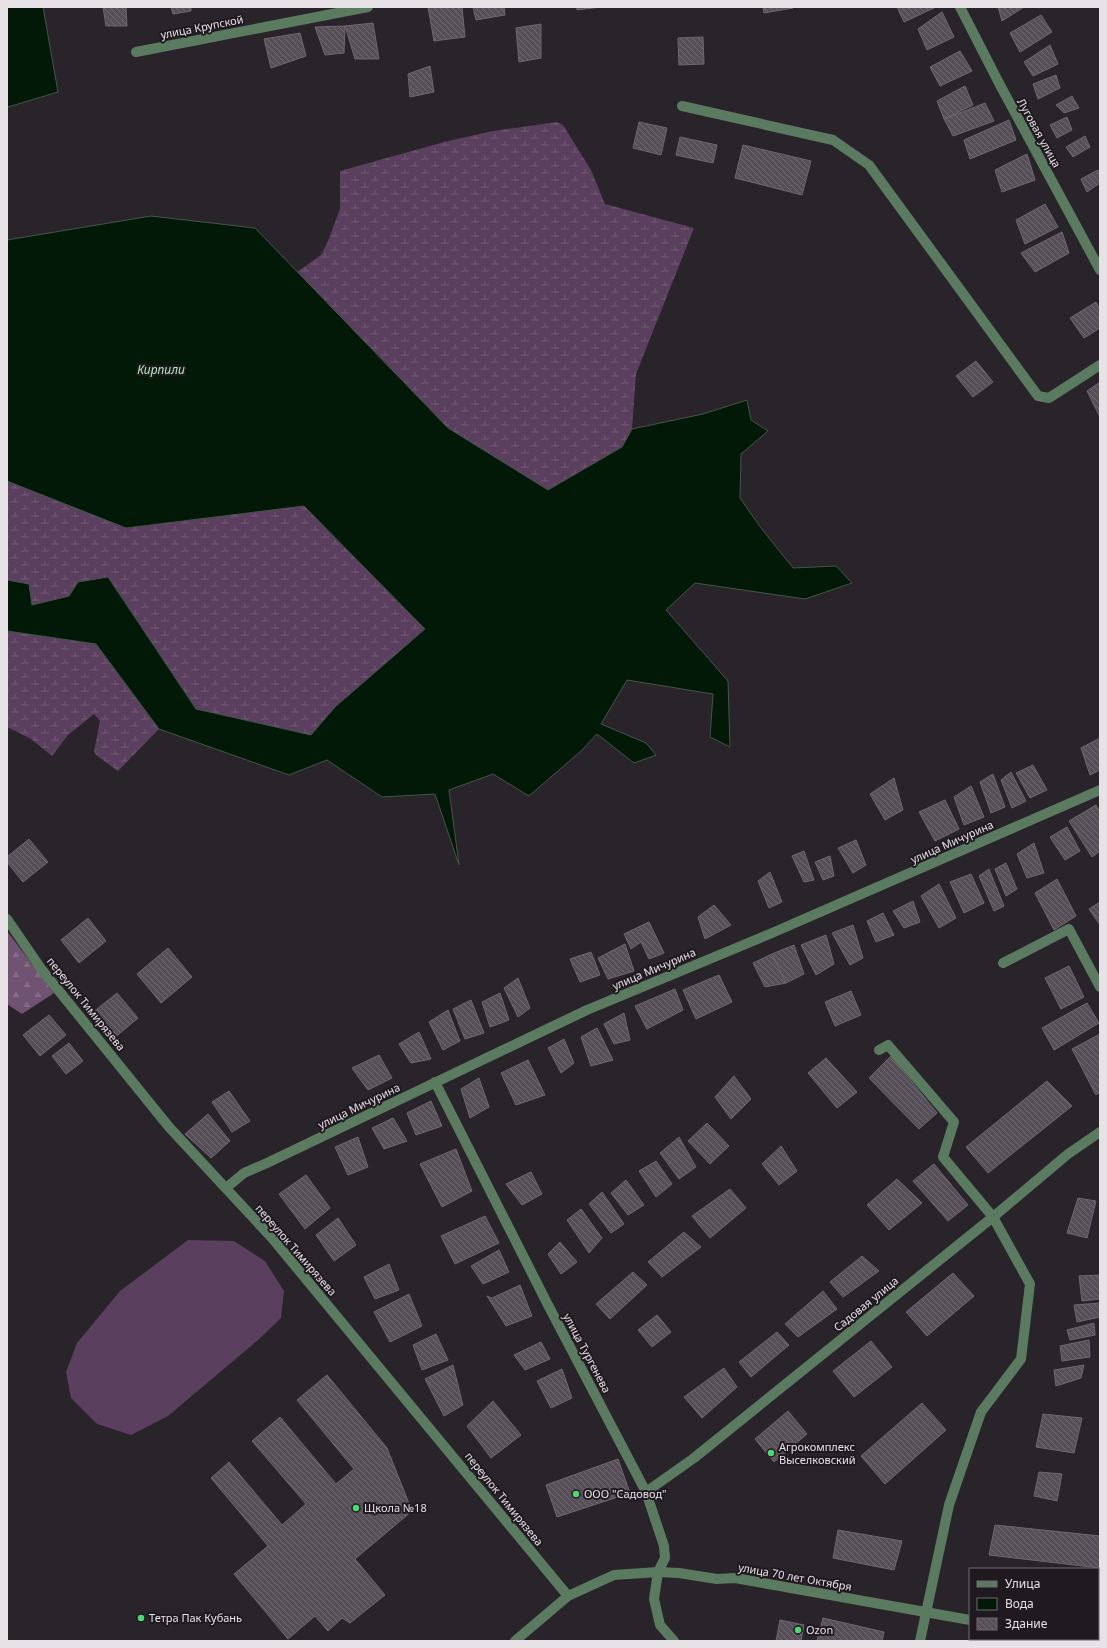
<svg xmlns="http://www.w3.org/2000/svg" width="1107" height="1648" viewBox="0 0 1107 1648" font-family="'Noto Sans',sans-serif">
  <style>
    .forest { fill: url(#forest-firs) }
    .wetland { fill: url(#wetland-marsh) }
    .garden { fill: #5b3f5e }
    .water { fill: #011906; stroke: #465549 }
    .building { fill: url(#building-back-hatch); stroke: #6e676f }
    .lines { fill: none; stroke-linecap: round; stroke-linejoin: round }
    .minor { stroke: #5b7b60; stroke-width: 10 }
    .poi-dot { fill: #51d674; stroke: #201a20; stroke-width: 1.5 }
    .labels { text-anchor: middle; stroke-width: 4; stroke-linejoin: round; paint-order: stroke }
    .street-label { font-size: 11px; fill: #e6e2e6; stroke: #201a20 }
    .poi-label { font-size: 11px; fill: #e6e2e6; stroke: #201a20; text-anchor: start }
    .water-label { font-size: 12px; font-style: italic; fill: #abe8b5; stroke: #201a20 }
  </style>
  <defs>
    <pattern id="forest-firs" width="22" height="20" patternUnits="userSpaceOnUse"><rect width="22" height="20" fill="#705273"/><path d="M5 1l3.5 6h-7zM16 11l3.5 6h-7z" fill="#846b87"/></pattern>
    <pattern id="wetland-marsh" width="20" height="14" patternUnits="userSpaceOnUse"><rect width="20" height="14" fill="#5b3f5e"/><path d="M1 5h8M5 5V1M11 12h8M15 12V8" fill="none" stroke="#735a75"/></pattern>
    <pattern id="building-back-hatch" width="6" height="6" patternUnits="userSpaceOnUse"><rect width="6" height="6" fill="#574f57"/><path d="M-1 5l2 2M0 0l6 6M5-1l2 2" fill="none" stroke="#6f686f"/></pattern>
  </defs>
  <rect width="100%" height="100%" fill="#29232a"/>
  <path class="forest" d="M7,931L54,993L22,1014L7,1004Z"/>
  <g class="wetland">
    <path d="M557,122L563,125L591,170L605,204L694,228L636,374L632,429L622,447L548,490L448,428L297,272L321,255L328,241L340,209V171L444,142L493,131Z"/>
    <path d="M7,481L126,528L304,506L425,629L335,707L311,735L196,709L108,577L69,596L32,606L29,584L7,580Z"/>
    <path d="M7,631L96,644L159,729L118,771L96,755L94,751L100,721L94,714L68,735L52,756L31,739L7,727Z"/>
  </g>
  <path class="garden" d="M188,1240L234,1241L265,1261L284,1291L281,1318L257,1341L168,1416L131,1435L97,1424L71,1398L66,1372L77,1343L120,1291Z"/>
  <g class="water">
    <path d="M7,7H43L58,92L8,107L7,109Z"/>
    <path d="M151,216L255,228L448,428L548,490L622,447L632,429L703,414L747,400L751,420L768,431L741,454L740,498L761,528L793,568L836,566L852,583L805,599L695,583L666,610L728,681L730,747L710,737L713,694L627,680L601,724L646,743L656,755L634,763L597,734L581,751L529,796L493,774L449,790L459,865L435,794L382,797L327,760L289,775L159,729L96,644L7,631V580L29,584L32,605L69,596L78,582L108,577L196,709L311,735L335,707L425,629L304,506L126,528L7,481V240Z"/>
  </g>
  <g class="building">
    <path d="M103,7H126L127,26H106Z"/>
    <path d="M171,7H191V11L173,14Z"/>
    <path d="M428,7H462L465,37L434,41Z"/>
    <path d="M473,7H504L505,15L476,20Z"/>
    <path d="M577,7H601L577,10Z"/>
    <path d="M763,7H793V8L764,13Z"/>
    <path d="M897,7H936L904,22Z"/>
    <path d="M998,7H1024L1002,21Z"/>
    <path d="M942,12L954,37L927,50L918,29Z"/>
    <path d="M1041,15L1052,32L1020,52L1010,33Z"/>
    <path d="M373,23L379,59H355L345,26Z"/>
    <path d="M541,24V58L519,62L516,28Z"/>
    <path d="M345,26L344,53L325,55L315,27Z"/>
    <path d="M300,33L306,56L271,68L264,39Z"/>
    <path d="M703,37L704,64L679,65L678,38Z"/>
    <path d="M1050,45L1058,64L1033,76L1024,62Z"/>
    <path d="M960,51L972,71L940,86L930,67Z"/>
    <path d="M430,66L434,92L410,97L408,74Z"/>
    <path d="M1056,75L1060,88L1038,99L1033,84Z"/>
    <path d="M965,86L973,105L944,119L937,101Z"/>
    <path d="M1072,96L1079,108L1064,113L1056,105Z"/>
    <path d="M985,103L994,121L953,136L944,119Z"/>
    <path d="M1067,117L1072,130L1057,138L1050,125Z"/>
    <path d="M1009,120L1016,140L970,159L964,140Z"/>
    <path d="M639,122L667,128L661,155L633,148Z"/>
    <path d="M1085,136L1090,147L1073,157L1066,147Z"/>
    <path d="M680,137L717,145L713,163L676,155Z"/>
    <path d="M743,145L811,161L802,195L735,178Z"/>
    <path d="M1027,154L1035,180L1002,192L995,170Z"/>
    <path d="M1098,170L1100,174V183L1087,192L1081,179Z"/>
    <path d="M1045,204L1058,227L1025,244L1016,220Z"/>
    <path d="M1062,232L1069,253L1035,272L1021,253Z"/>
    <path d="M1096,302L1100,310V328L1084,338L1070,318Z"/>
    <path d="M976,361L993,382L973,397L956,376Z"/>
    <path d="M1100,382V417L1087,391Z"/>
    <path d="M1100,738V770L1090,775L1081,748Z"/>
    <path d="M1033,765L1047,790L1030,798L1016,773Z"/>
    <path d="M1011,772L1026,801L1012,808L1001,780Z"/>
    <path d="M993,774L1005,807L991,813L980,782Z"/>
    <path d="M894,778L903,810L885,820L870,794Z"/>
    <path d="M971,786L984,817L964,825L954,797Z"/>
    <path d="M945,800L959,829L935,841L919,812Z"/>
    <path d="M1096,805L1100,812V851L1092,857L1069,821Z"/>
    <path d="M1067,827L1080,851L1065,860L1050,837Z"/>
    <path d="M29,839L48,862L23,882L7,862V857Z"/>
    <path d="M856,840L866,865L853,873L838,848Z"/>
    <path d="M1034,843L1044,873L1027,878L1017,854Z"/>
    <path d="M804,851L814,880L804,882L792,856Z"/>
    <path d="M830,856L834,876L823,880L815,862Z"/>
    <path d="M1006,863L1017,889L1006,896L995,869Z"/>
    <path d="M989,869L1004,906L994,911L979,876Z"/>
    <path d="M770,872L782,902L769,908L758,881Z"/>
    <path d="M971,874L984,903L964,913L950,882Z"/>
    <path d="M1057,879L1076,916L1054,930L1035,893Z"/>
    <path d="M939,884L956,918L939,928L921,896Z"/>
    <path d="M913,901L920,922L904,928L893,911Z"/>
    <path d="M1100,902V925L1089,909Z"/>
    <path d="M714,905L731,925L705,939L698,917Z"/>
    <path d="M883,913L894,935L876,942L867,921Z"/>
    <path d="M88,918L106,941L79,963L61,940Z"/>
    <path d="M649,922L664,953L649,959L641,942L631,949L624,934Z"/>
    <path d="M853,925L863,958L850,965L832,933Z"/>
    <path d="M826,935L834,964L816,975L801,945Z"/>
    <path d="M625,944L634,971L608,979L598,958Z"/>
    <path d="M794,945L804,974L786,983L772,954Z"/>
    <path d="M168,948L192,977L161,1003L137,974Z"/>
    <path d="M591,952L600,975L580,982L570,959Z"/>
    <path d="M772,954L786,983L765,987L753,963Z"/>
    <path d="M1069,966L1084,997L1061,1009L1045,978Z"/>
    <path d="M719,975L732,1002L696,1019L683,990Z"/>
    <path d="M518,978L530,1008L518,1017L504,988Z"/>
    <path d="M675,989L683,1010L647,1029L635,1006Z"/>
    <path d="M851,991L861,1015L835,1026L825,1002Z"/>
    <path d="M117,993L138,1018L113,1039L92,1013Z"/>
    <path d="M500,993L509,1020L490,1027L482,1002Z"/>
    <path d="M471,1000L484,1033L465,1039L453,1009Z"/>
    <path d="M1087,1003L1099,1023L1054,1050L1042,1028Z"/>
    <path d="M448,1010L460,1041L443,1050L429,1022Z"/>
    <path d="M624,1013L630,1040L614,1044L604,1024Z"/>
    <path d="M49,1015L66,1035L40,1056L23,1035Z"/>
    <path d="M597,1028L613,1060L591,1066L581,1037Z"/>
    <path d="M419,1032L431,1059L411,1063L399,1044Z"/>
    <path d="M1100,1034V1092L1096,1095L1072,1049Z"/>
    <path d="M564,1039L574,1063L561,1073L548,1048Z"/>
    <path d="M69,1043L83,1061L66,1074L52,1056Z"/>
    <path d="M379,1055L392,1078L368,1090L352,1068Z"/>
    <path d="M891,1056L937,1113L919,1129L869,1078Z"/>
    <path d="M826,1058L857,1092L837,1108L808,1073Z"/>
    <path d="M528,1060L545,1095L516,1105L501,1073Z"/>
    <path d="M734,1076L751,1099L731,1119L715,1097Z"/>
    <path d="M479,1078L489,1107L470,1118L461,1089Z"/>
    <path d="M1047,1081L1072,1106L988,1173L966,1147Z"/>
    <path d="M229,1091L250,1121L232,1132L212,1102Z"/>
    <path d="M431,1101L442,1126L416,1135L407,1113Z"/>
    <path d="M208,1114L230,1141L211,1158L185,1134Z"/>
    <path d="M393,1118L407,1141L384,1149L372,1128Z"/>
    <path d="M707,1123L729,1146L710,1164L688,1141Z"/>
    <path d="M358,1137L368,1167L348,1175L335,1147Z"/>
    <path d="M679,1137L696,1167L679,1179L660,1153Z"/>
    <path d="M781,1146L797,1171L779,1185L762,1164Z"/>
    <path d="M456,1149L472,1191L442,1207L420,1164Z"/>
    <path d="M656,1161L672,1184L656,1197L639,1171Z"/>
    <path d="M934,1164L968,1205L948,1221L913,1181Z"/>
    <path d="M531,1172L542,1194L522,1205L506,1184Z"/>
    <path d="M306,1175L330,1208L305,1229L279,1194Z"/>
    <path d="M897,1179L922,1203L889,1230L867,1205Z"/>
    <path d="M626,1180L644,1205L628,1215L611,1193Z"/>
    <path d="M730,1189L746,1208L710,1238L692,1216Z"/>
    <path d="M602,1192L624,1224L611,1233L589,1204Z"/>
    <path d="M1078,1198L1096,1201L1087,1238L1067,1233Z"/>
    <path d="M581,1209L602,1238L589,1253L567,1220Z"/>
    <path d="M485,1216L499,1243L455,1264L441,1236Z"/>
    <path d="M338,1218L356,1245L334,1261L316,1235Z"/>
    <path d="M684,1232L701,1247L662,1277L648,1262Z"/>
    <path d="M560,1242L577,1262L561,1274L548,1254Z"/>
    <path d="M499,1250L509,1272L483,1284L471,1266Z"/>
    <path d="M862,1256L879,1271L843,1297L830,1282Z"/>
    <path d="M389,1264L399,1290L375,1299L364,1277Z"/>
    <path d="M633,1272L647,1285L610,1319L596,1304Z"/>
    <path d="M953,1273L974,1296L927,1336L906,1312Z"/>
    <path d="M1100,1275V1299L1082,1301L1079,1276Z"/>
    <path d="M520,1285L532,1316L506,1326L487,1296L492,1298Z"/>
    <path d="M823,1291L837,1309L798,1337L785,1324Z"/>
    <path d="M409,1294L422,1326L390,1342L374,1312Z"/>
    <path d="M1100,1303V1317L1077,1322L1074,1305Z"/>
    <path d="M657,1315L671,1332L652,1347L638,1330Z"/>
    <path d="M1094,1323L1095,1335L1070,1340L1067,1330Z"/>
    <path d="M777,1332L789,1345L751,1377L739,1362Z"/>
    <path d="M436,1334L448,1360L422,1370L413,1345Z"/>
    <path d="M1089,1340L1090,1357L1062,1361L1060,1346Z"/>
    <path d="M871,1341L892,1367L854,1397L833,1371Z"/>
    <path d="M541,1342L550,1359L525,1370L514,1355Z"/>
    <path d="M453,1365L463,1405L444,1416L425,1379Z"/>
    <path d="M1084,1365L1081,1378L1056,1386L1054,1370Z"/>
    <path d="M724,1368L737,1387L702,1418L684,1397Z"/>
    <path d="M562,1369L572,1398L551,1408L537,1381Z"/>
    <path d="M327,1375L387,1448L412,1511L355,1559L385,1595L350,1623L342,1618L328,1631L315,1616L288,1639L234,1574L268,1546L211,1478L229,1462L282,1525L306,1504L252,1441L280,1417L336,1484L354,1469L297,1400Z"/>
    <path d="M493,1401L521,1435L491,1458L467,1426Z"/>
    <path d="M922,1403L946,1430L885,1484L861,1456Z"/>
    <path d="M788,1411L807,1434L774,1462L755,1439Z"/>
    <path d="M1043,1414L1082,1418L1074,1453L1036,1447Z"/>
    <path d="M618,1459L630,1493L557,1517L546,1485Z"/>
    <path d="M1039,1472L1062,1474L1057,1501L1034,1496Z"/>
    <path d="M995,1525L1100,1536V1568L989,1555Z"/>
    <path d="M838,1530L902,1541L894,1570L833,1558Z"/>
    <path d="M823,1618L884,1632L882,1641H817Z"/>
    <path d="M780,1620L804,1625L801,1641H776Z"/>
  </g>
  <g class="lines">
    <g class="minor">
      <path d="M960,7L1000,85L1100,270"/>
      <path d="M136,52L368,7"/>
      <path d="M682,106L833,140L869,165L1038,396L1049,398L1100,365"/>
      <path d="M7,919L42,970L169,1127L272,1238L568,1596"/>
      <path d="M1003,963L1069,929L1100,987"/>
      <path d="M879,1050L888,1045L954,1122L943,1157L993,1217L1030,1284L1021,1359L981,1412L949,1505L920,1641"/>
      <path d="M435,1082L548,1305L646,1492L664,1546L665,1558L658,1572L654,1599L660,1625L674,1641"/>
      <path d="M226,1188L244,1173L267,1163L587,1010L772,933L1100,790"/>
      <path d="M646,1492L694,1458L993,1217L1068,1154L1100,1132"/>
      <path d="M1090,1639L1100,1641"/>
      <path d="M515,1641L568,1596L614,1575L658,1572L679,1573L717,1579L735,1578L970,1620"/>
    </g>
  </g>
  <g class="poi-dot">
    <circle cx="771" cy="1453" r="4"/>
    <circle cx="576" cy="1494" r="4"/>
    <circle cx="356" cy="1508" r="4"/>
    <circle cx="141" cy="1618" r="4"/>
    <circle cx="798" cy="1630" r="4"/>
  </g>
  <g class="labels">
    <g class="street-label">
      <text transform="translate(202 27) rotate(-11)" y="4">улица Крупской</text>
      <text transform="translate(1039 133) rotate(61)" y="4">Луговая улица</text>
      <text transform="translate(952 842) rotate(-24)" y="4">улица Мичурина</text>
      <text transform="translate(654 969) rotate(-23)" y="4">улица Мичурина</text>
      <text transform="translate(86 1004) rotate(51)" y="4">переулок Тимирязева</text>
      <text transform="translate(359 1106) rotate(-26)" y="4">улица Мичурина</text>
      <text transform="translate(296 1250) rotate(49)" y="4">переулок Тимирязева</text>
      <text transform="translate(866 1304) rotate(-39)" y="4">Садовая улица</text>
      <text transform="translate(587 1353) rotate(62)" y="4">улица Тургенева</text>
      <text transform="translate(504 1499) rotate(51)" y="4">переулок Тимирязева</text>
      <text transform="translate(795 1577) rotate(10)" y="4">улица 70 лет Октября</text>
    </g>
    <g class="poi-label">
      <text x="779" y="1451">Агрокомплекс<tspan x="779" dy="13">Выселковский</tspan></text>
      <text x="584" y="1498">ООО "Садовод"</text>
      <text x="364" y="1512">Щкола №18</text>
      <text x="149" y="1622">Тетра Пак Кубань</text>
      <text x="806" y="1634">Ozon</text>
    </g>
    <g class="water-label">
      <text x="161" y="374">Кирпили</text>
    </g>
  </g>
  <rect width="1107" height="1648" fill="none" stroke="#e6e2e6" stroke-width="16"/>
  <rect x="969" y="1568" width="130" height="72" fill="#201a20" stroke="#6f6a6f"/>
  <rect x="977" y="1581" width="20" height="6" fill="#5b7b60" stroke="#6f6a6f"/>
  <text x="1005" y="1588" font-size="12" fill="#e6e2e6">Улица</text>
  <rect x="977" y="1598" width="20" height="12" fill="#011906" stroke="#6f6a6f"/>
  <text x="1005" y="1608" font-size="12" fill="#e6e2e6">Вода</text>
  <rect x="977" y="1618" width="20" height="12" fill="url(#building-back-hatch)" stroke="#6f6a6f"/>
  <text x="1005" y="1628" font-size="12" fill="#e6e2e6">Здание</text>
</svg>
